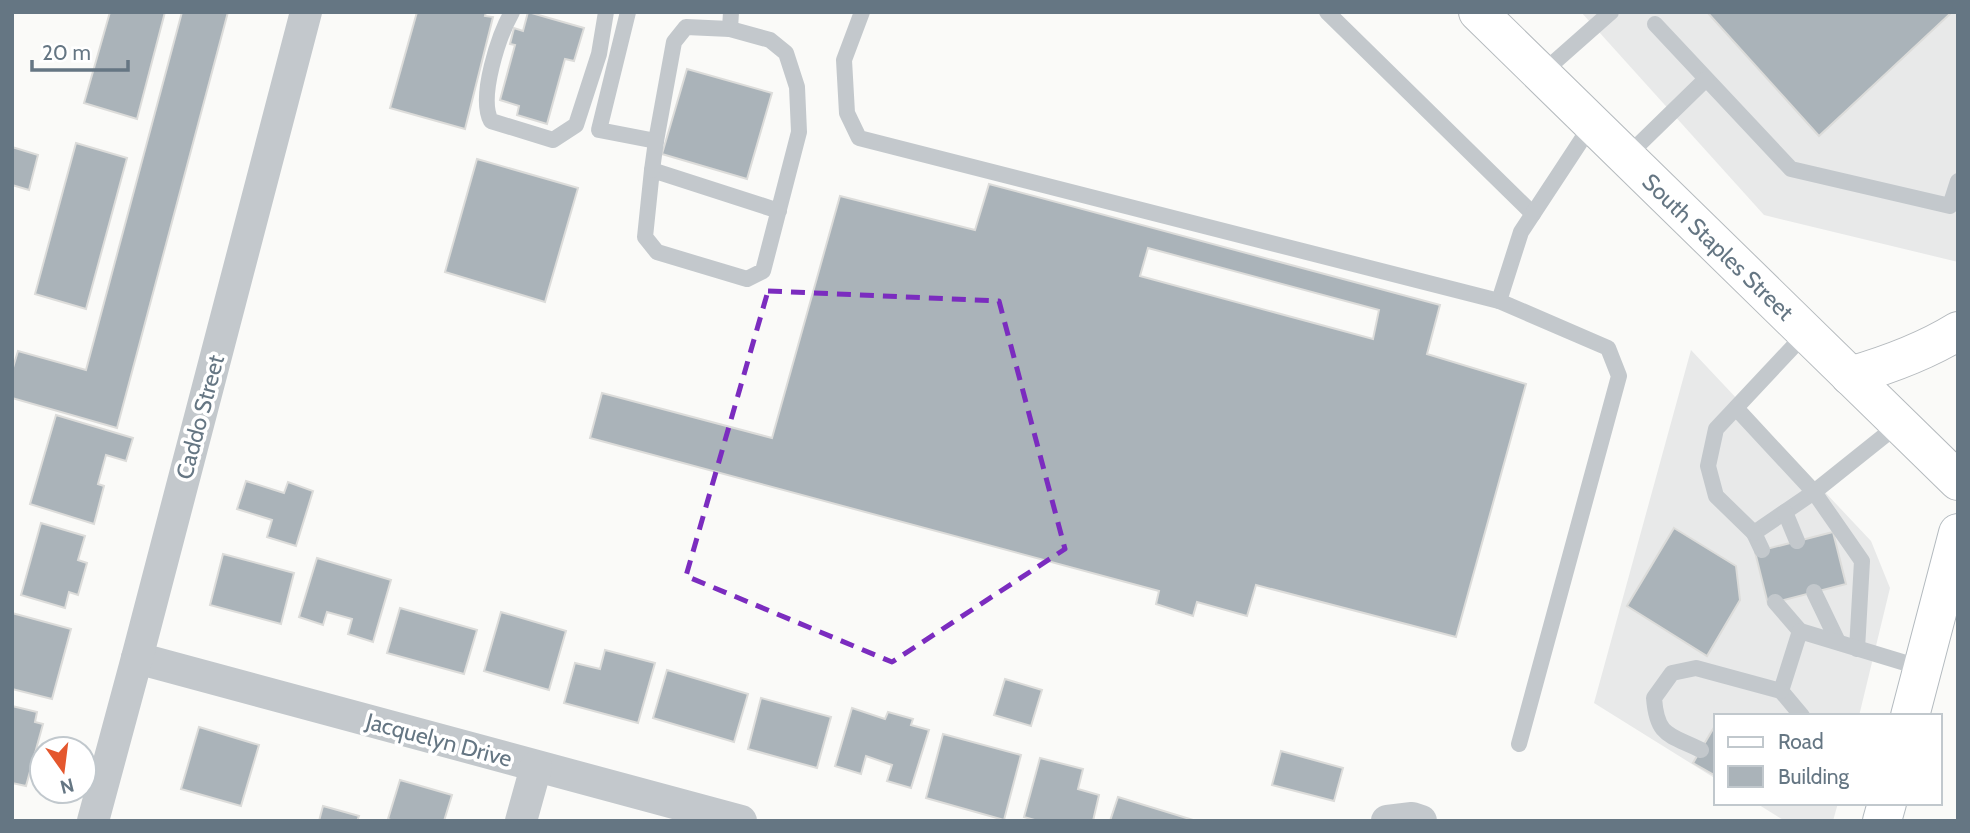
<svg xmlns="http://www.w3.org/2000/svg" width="1970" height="833" viewBox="0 0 1970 833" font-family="Cabin,sans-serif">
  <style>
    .built { fill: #e8e9e9 }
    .building { fill: #aab3b9; stroke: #dcdcda; stroke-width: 2; fill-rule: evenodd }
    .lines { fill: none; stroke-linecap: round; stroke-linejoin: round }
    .secondary-casing { stroke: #b3babf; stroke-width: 40 }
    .primary-casing { stroke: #b5babe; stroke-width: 40 }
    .service { stroke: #c3c8cc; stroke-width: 16 }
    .minor { stroke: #c3c8cc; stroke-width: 32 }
    .secondary { stroke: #fff; stroke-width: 38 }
    .primary { stroke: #fff; stroke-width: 38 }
    .marked { fill: none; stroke: #7b2cbf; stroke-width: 5; stroke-dasharray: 14 9; stroke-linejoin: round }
    .labels { text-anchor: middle; stroke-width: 7; stroke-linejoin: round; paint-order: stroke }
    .street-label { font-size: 23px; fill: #657683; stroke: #fff }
  </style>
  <rect width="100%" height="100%" fill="#fafaf8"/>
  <g class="built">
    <path d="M1581,12H1958V262L1764,215Z"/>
    <path d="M1691,350L1871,541L1890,588L1859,716H1716V779L1594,703Z"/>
    <path d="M1756,803H1838L1833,821H1785Z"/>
  </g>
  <g class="building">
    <path d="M110,12H165L137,119L84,103Z"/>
    <path d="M182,12H228L117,428L12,398V371L18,351L86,370Z"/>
    <path d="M417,12H486L485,16L493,17L465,129L390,108Z"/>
    <path d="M528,12L584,28L574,61L565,59L547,124L517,115L519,106L500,100L515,45L510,44L514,28L523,31Z"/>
    <path d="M1707,12H1952L1819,136Z"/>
    <path d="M687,69L772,93L747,179L662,154Z"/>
    <path d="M76,143L127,158L86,309L35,294Z"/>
    <path d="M12,147L38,155L29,190L12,185Z"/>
    <path d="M477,159L578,188L545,302L445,272Z"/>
    <path d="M989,184L1440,305L1427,354L1526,384L1456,637L1256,585L1247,616L1197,602L1193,616L1156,604L1159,591L590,438L602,393L772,438L840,196L975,230ZM1148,248L1379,310L1373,339L1140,276Z"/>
    <path d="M56,415L133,438L126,461L106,455L98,484L104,486L94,524L30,504Z"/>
    <path d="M246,481L284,493L288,482L313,491L296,546L267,537L272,520L237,509Z"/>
    <path d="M41,523L85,536L78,560L87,563L78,595L69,592L65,608L21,595Z"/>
    <path d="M1674,528L1736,566L1740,600L1707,656L1627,606Z"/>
    <path d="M1833,532L1846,584L1768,604L1755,552Z"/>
    <path d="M223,554L294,573L281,624L210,605Z"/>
    <path d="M317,558L391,580L373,642L348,634L352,619L327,612L323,625L299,617Z"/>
    <path d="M400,608L477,630L464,674L387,653Z"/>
    <path d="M501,612L566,631L549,690L484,671Z"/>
    <path d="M12,613L71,629L52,699L12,689Z"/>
    <path d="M605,650L655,663L638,723L564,703L575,663L600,669Z"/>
    <path d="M667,670L748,694L734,742L653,718Z"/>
    <path d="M1005,679L1042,690L1031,726L994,715Z"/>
    <path d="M761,698L831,717L817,768L748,749Z"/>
    <path d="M12,706L37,712L35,722L43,724L26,786L12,783Z"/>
    <path d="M852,708L885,719L888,712L913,719L911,725L929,730L911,788L887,781L892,765L866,756L861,774L835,766Z"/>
    <path d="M199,727L259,745L241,806L181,789Z"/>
    <path d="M1713,729L1716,731V776L1693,763Z"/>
    <path d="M943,734L1021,755L1004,820L926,798Z"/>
    <path d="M1281,751L1343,768L1334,801L1272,785Z"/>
    <path d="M1040,758L1083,769L1078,789L1099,795L1093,821H1038L1024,817Z"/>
    <path d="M400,780L452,795L444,821H393L388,819Z"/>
    <path d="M1118,797L1193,820L1110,821Z"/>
    <path d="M323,806L359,816L357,821H319Z"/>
  </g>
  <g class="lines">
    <g class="secondary-casing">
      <g id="secondary">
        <path d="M1910,716L1958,533"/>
        <path d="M1882,821L1887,803"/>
      </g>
    </g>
    <g class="primary-casing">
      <g id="primary">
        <path d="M1478,12L1958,481"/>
        <path d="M1850,376C1888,365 1924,352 1958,331"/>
      </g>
    </g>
    <g class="service">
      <path d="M512,12C499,35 478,97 491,121L553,140L576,125L599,54L606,12"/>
      <path d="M628,12L599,130L656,141"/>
      <path d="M731,12L730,29L770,40L786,53L797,87L799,132L763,271L747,279L657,252L645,237L652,170L779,211"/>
      <path d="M862,12L844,60L847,113L859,138L1499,301"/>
      <path d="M1327,12L1533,214"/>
      <path d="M1655,24L1791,169L1950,206L1958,181"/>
      <path d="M1542,73L1611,12"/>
      <path d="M1626,157L1706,79"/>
      <path d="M652,170L656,141L674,42L686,27L730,29"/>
      <path d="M1736,408L1814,492L1754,533L1762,550"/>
      <path d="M1785,512L1797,541"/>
      <path d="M1754,533L1716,496L1708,466L1716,429L1806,333"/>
      <path d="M1814,592L1838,642"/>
      <path d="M1775,602L1800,631"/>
      <path d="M1857,649L1862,561L1814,492L1899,424"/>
      <path d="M1802,716L1781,691L1800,631L1922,668"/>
      <path d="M1519,744L1619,376L1608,348L1499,301L1521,232L1592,124"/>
      <path d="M1701,750C1669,734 1657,737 1654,698L1672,673L1696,668L1781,691"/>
    </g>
    <g class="minor">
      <path d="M137,658L741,821"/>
      <path d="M93,821L137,658L306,12"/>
      <path d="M521,821L536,767"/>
      <path d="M1387,821L1412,818L1421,821"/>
    </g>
    <use href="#secondary" class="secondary"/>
    <use href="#primary" class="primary"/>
  </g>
  <path class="marked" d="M768,291L999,301L1065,549L892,662L686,576Z"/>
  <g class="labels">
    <g class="street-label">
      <text transform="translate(1718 247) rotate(44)" y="8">South Staples Street</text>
      <text transform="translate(200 417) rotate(-75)" y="8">Caddo Street</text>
      <text transform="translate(439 740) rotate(15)" y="8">Jacquelyn Drive</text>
    </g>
  </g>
  <rect width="1970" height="833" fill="none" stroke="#657683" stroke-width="28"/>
  <rect x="1714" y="714" width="228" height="91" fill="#ffffff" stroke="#c1c8cd" stroke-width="2"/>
  <rect x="1728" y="737" width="35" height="10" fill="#ffffff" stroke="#c1c8cd" stroke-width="2"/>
  <text x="1778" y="749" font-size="21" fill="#657683">Road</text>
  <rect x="1728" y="766" width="35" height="21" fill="#aab3b9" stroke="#c1c8cd" stroke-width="2"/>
  <text x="1778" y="784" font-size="21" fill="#657683">Building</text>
  <g transform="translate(63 770) rotate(166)"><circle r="33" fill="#ffffff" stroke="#c1c8cd" stroke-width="2"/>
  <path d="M0-5L12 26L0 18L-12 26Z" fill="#e4572e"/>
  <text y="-10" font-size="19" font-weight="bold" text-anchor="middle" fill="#657683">N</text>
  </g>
  <path d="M32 60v10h96v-10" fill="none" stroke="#657683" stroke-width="3.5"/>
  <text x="42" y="60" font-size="21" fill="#657683" stroke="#ffffff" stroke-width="5" paint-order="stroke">20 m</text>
</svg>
